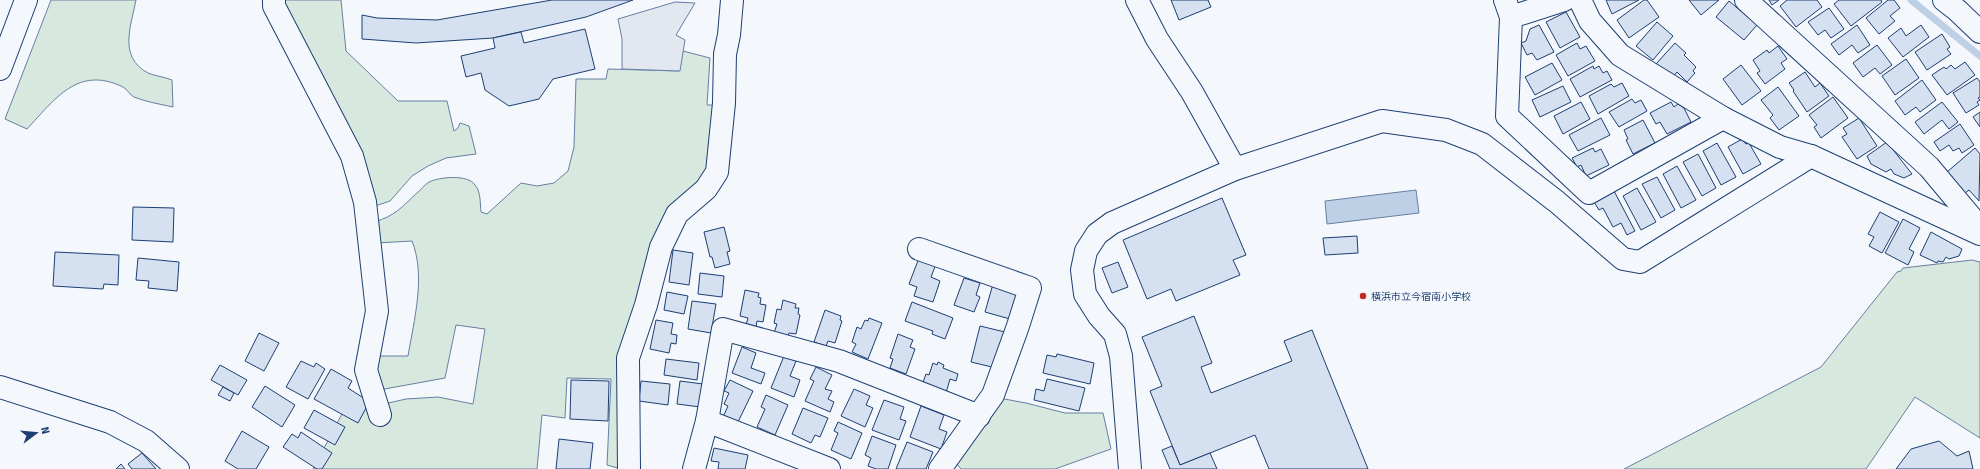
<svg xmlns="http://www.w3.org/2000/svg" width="1980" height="469" viewBox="0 0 1980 469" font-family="'Fira Sans Condensed','Noto Sans JP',sans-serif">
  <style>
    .green { fill: #d7e8df; stroke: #687fa3 }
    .parking { fill: #e3e8f0; stroke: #687fa3 }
    .water { fill: #bed0e5; stroke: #687fa3 }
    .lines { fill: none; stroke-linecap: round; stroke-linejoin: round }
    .stream { stroke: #bed0e5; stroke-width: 7 }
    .building { fill: #d5e0f0; stroke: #1d3f73 }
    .minor-casing { stroke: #1d3f73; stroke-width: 24 }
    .motorway-casing { stroke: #1d3f73; stroke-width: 24 }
    .minor { stroke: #f4f7fb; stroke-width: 22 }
    .motorway { stroke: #f4f7fb; stroke-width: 22 }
    .poi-dot { fill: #c62828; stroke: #f4f7fb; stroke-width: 1.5 }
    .labels { text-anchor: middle; stroke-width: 3; stroke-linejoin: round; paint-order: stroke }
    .poi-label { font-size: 10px; fill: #1d3f73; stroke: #f4f7fb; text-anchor: start }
  </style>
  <rect width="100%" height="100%" fill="#f4f7fb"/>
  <g class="green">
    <path d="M51,0H136C131,26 118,57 148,73C155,76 165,77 172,80L173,107C160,104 146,102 134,97C130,95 127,89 123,87C78,65 55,99 27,129L5,119Z"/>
    <path d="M283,0H341L346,51L398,101H447L454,131L458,128L460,123L469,126L476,154L446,158L428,166L412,176L390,201L372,207Z"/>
    <path d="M683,51L710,58L707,105H720L712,163L650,255L621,469L607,465L611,379L567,378L565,418L542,415L537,469H313L342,414L365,400L384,404L406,399L438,397L473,404L485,329L456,325L445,378L379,390L375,356H408C414,320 426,276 412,241L377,243L374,222C395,216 402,207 417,193C421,190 424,185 429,182C439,177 468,174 475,185C481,192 480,203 481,212L487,214L521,183L537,186L554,183L568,171L574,147L576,79H606L608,69L679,71Z"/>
    <path d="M1972,260L1980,262V438L1915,397L1866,469H1624L1821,367L1897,272L1901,271L1903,268Z"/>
    <path d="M999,398L1026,403L1065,413H1103L1111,449L1055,469H961L954,461Z"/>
  </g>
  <path class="parking" d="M675,2L695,3L676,35L685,40L680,71L622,69V39L618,19Z"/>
  <path class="water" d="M1416,190L1419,213L1327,224L1325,201Z"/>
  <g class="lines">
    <path class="stream" d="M1911,0L1980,56"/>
  </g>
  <g class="building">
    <path d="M552,0H633L586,17L493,38L416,43L362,39V15L377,18L437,20Z"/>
    <path d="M1171,0H1208L1211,7L1179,20Z"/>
    <path d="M1606,0H1639L1612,14Z"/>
    <path d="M1644,0H1647L1659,17L1629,38L1617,20Z"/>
    <path d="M1689,0H1719L1701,15Z"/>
    <path d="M1769,0H1779L1772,5Z"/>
    <path d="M1787,0H1817L1822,7L1796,27L1780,6Z"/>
    <path d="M1839,0H1881L1882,2L1851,26L1834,4Z"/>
    <path d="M1888,0H1894L1900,8L1890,16L1895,21L1879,34L1866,18Z"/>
    <path d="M1729,1L1757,25L1744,40L1716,17Z"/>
    <path d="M1829,8L1844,29L1831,38L1825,30L1818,35L1808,22Z"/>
    <path d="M1566,12L1580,37L1560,48L1546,22Z"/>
    <path d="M1657,22L1673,36L1653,60L1636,46Z"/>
    <path d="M1539,25L1554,52L1537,60L1532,53L1527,55L1521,43L1526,41L1530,29Z"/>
    <path d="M1857,25L1870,45L1858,53L1852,45L1839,55L1831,44Z"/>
    <path d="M1921,25L1929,37L1903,57L1888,38L1901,28L1906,36Z"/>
    <path d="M585,29L595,69L553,79L539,99L509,106L485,90L481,73L466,77L461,56L495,48L493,38L521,32L524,43Z"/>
    <path d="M1942,34L1950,47L1947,49L1951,54L1927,70L1915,52Z"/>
    <path d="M1577,43L1580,49L1586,46L1595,61L1568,76L1556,55Z"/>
    <path d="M1675,43L1686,53L1684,55L1696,67L1693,71L1695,73L1687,82L1677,72L1674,76L1669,71L1667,73L1656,64Z"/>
    <path d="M1877,45L1892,65L1880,74L1875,68L1863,77L1853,63Z"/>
    <path d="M1778,46L1787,59L1781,63L1785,69L1765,84L1757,73L1760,71L1753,60L1767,50L1769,53Z"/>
    <path d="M1906,59L1919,78L1895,95L1882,76Z"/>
    <path d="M1965,62L1975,75L1947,95L1932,75L1944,67L1946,69L1951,65L1955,69Z"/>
    <path d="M1552,63L1562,80L1535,95L1525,77Z"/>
    <path d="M1741,65L1761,91L1742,105L1723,79Z"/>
    <path d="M1593,66L1594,69L1599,66L1603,73L1607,71L1612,80L1580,97L1570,79Z"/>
    <path d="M1805,72L1815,87L1820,83L1829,96L1807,112L1793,91L1794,90L1789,83Z"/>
    <path d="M1977,78L1980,82V97L1978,98L1980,100L1977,102L1979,105L1966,113L1953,93Z"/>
    <path d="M1922,80L1936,100L1920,112L1916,107L1905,115L1895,101Z"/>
    <path d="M1622,83L1629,96L1598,114L1589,96L1611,84L1614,87Z"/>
    <path d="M1563,86L1571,102L1540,117L1532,100Z"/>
    <path d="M1778,87L1799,116L1779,130L1770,118L1773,115L1761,100Z"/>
    <path d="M1833,97L1848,118L1821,138L1814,127L1817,125L1809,115Z"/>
    <path d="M1632,99L1635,103L1641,100L1647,111L1619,127L1609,112Z"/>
    <path d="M1581,102L1590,119L1563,134L1554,116Z"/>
    <path d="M1671,102L1674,107L1678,104L1684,108L1691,122L1667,134L1660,122L1656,124L1650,113Z"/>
    <path d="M1942,102L1958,122L1949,129L1942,120L1924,134L1915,122Z"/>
    <path d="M1980,112V127L1973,117Z"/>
    <path d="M1601,118L1610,135L1578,151L1569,135Z"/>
    <path d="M1859,118L1877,146L1857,159L1842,137L1847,134L1843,128Z"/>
    <path d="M1643,120L1655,143L1633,154L1626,140L1628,139L1624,130Z"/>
    <path d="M1960,124L1974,145L1962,153L1959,148L1953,151L1949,145L1940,151L1934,142Z"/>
    <path d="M1742,139L1746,144L1749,143L1761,164L1743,174L1728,147Z"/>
    <path d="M1887,142L1912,174L1904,178L1894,174L1891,169L1886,172L1871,164L1867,156Z"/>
    <path d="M1717,143L1736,177L1721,185L1703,151Z"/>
    <path d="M1593,148L1595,152L1601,149L1609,165L1586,176L1581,165L1577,167L1572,158Z"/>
    <path d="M1975,148L1980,154L1979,201L1969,190L1965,193L1947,172Z"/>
    <path d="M1698,154L1716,188L1702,196L1683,162Z"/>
    <path d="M1677,166L1696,200L1681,208L1663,174Z"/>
    <path d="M1657,177L1675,210L1661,218L1642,184Z"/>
    <path d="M1637,188L1656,222L1641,230L1623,196Z"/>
    <path d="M1614,191L1635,231L1627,235L1621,223L1613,227L1603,208L1599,210L1594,202Z"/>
    <path d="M1222,198L1246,255L1233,260L1240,275L1176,301L1171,289L1147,299L1123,240Z"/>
    <path d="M133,207L174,208L173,242L132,240Z"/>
    <path d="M1880,212L1899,222L1882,253L1869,246L1874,237L1868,234Z"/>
    <path d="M1903,219L1920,228L1909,249L1914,252L1908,265L1885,253Z"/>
    <path d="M724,227L730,251L727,252L730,264L715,268L712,257H710L704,232Z"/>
    <path d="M1931,232L1962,249L1959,256L1949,259L1946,257L1943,262L1938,261L1937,263L1920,255Z"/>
    <path d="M1357,236L1358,253L1325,255L1323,238Z"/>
    <path d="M673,250L693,253L689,285L669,282Z"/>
    <path d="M55,252L119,255L118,285L104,284L103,289L53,286Z"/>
    <path d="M138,258L179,262L177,291L148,288L149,281L136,280Z"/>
    <path d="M919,258L936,264L931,277L940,281L933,302L914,296L917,287L909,284Z"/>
    <path d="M1118,262L1128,287L1112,293L1102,268Z"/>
    <path d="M700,273L724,276L722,297L698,294Z"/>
    <path d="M964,278L980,283L976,295L980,297L974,312L954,305Z"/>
    <path d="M993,284L1018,291L1010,319L985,312Z"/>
    <path d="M745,290L759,293L758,297L761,298L760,304L766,305L763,322L757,321L756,327L746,325L748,318L740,316Z"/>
    <path d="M667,292L688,296L684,314L664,310Z"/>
    <path d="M783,300L796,304L795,308H799L798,314L800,315L796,334L789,333L788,336L774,333L777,324L774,323L777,309L781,310Z"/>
    <path d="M692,301L716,304L711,333L688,329Z"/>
    <path d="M912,302L953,318L945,339L932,334L933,331L905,321Z"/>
    <path d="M825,310L841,316L840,320L842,321L835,343L828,341L826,346L814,342Z"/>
    <path d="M1194,316L1212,363L1201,367L1211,393L1292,361L1284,341L1312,330L1368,469H1269L1255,435L1180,465L1150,391L1162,386L1142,337Z"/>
    <path d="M869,318L882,323L868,359L852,352L856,344L852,342L857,327L861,329L865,320L868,321Z"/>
    <path d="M656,320L673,323L671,334L677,335L676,344L671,343L669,353L650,349Z"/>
    <path d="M980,326L1005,332L996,368L971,362Z"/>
    <path d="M259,333L279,343L264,371L245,361Z"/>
    <path d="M898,334L913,340L910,347L915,349L906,374L890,368L893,359L890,358Z"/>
    <path d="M742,347L756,353L751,368L765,373L761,384L732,373Z"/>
    <path d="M1057,354L1094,363L1090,384L1043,373L1047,355L1056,357Z"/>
    <path d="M784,356L796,361L790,376L800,380L794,397L771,388Z"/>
    <path d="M666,359L699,363L697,380L664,375Z"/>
    <path d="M301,361L314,367L316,363L325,369L308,399L286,387Z"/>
    <path d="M938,362L944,365L943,368L958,374L956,381L950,379L946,393L922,385L926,374L929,375L933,363L937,365Z"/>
    <path d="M220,365L247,380L238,395L211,380Z"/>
    <path d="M816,367L832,375L825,389L832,391L828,399L834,402L830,412L805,401L814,381L810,379Z"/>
    <path d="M331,369L352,381L348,388L365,399L366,408L358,423L314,399Z"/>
    <path d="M1047,379L1085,388L1079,411L1034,400L1036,389L1044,391Z"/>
    <path d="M571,380L609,381L608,421L570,419Z"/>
    <path d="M730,380L753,391L737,424L723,417L728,406L724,404L729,393L724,391Z"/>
    <path d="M641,381L670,384L668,405L639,401Z"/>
    <path d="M680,381L703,384L700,407L677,404Z"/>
    <path d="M265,386L295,405L282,427L252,407Z"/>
    <path d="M223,387L234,393L230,401L218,395Z"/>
    <path d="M854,389L870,396L866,405L873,408L865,427L841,416Z"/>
    <path d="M766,395L788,405L775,435L757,427L765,409L761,407Z"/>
    <path d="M884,400L904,407L900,419L906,421L899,440L872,430Z"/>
    <path d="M921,406L944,415L939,429L947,432L941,449L910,437Z"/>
    <path d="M803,408L828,418L820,437L815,435L811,443L792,434Z"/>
    <path d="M314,410L345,427L335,445L304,428Z"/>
    <path d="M838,422L862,433L851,459L831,450L838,433L834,431Z"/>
    <path d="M242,431L269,447L256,469H238L225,461Z"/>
    <path d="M301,432L332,453L322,469H317L283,447L292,434L298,438Z"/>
    <path d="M872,436L896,445L888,469H876L868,466L871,458L865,455Z"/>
    <path d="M559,439L593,443L590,469H556Z"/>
    <path d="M1939,441L1957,456L1969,451L1973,469H1896L1911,449Z"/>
    <path d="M907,442L933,452L926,469H896Z"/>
    <path d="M1172,446L1180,465L1210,453L1217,469H1170L1162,450Z"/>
    <path d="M714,448L748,455L745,469H718L719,462L711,461Z"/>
    <path d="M142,453L156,469H132L128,464Z"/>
    <path d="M121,464L125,469H116Z"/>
  </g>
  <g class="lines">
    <g class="minor-casing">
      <g id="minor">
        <path d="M274,0V6L352,156L365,202L377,311L366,370L380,415"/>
        <path d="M1137,0L1157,39L1192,92L1235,169"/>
        <path d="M1505,0L1511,17L1507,116L1589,193L1723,118"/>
        <path d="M1580,0L1590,21L1620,55L1723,118L1780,147L1811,156L1980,234"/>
        <path d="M1746,0L1929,167L1980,228"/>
        <path d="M1944,0L1957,10L1980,32"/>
        <path d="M1511,17L1564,0"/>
        <path d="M919,249L1030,288L1018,326L993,395L940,469"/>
        <path d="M0,387L110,422L146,441L178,469"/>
        <path d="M707,421L829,469"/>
        <path d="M629,469L628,358L646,305L661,247L677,214L706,189L717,172L724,103L725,54L729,35L732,0"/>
        <path d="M694,469L707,421L723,329L839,361L979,416"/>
        <path d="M1130,469L1121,356L1115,334L1099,316L1085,294L1082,270L1086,251L1097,234L1112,223L1235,169L1382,121L1446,130L1482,144L1557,202L1623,259L1640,262L1811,156"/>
      </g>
    </g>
    <g class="motorway-casing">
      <path id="motorway" d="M0,69L26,0"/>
    </g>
    <use href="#minor" class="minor"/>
    <use href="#motorway" class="motorway"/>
  </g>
  <circle class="poi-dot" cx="1363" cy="296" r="4"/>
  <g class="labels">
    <g class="poi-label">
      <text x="1371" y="300">横浜市立今宿南小学校</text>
    </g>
  </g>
  <g transform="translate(36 433) rotate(74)" stroke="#f4f7fb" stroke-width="3" paint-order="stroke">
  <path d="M0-3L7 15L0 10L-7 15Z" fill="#1d3f73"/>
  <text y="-6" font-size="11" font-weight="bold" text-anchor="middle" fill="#1d3f73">N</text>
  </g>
</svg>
